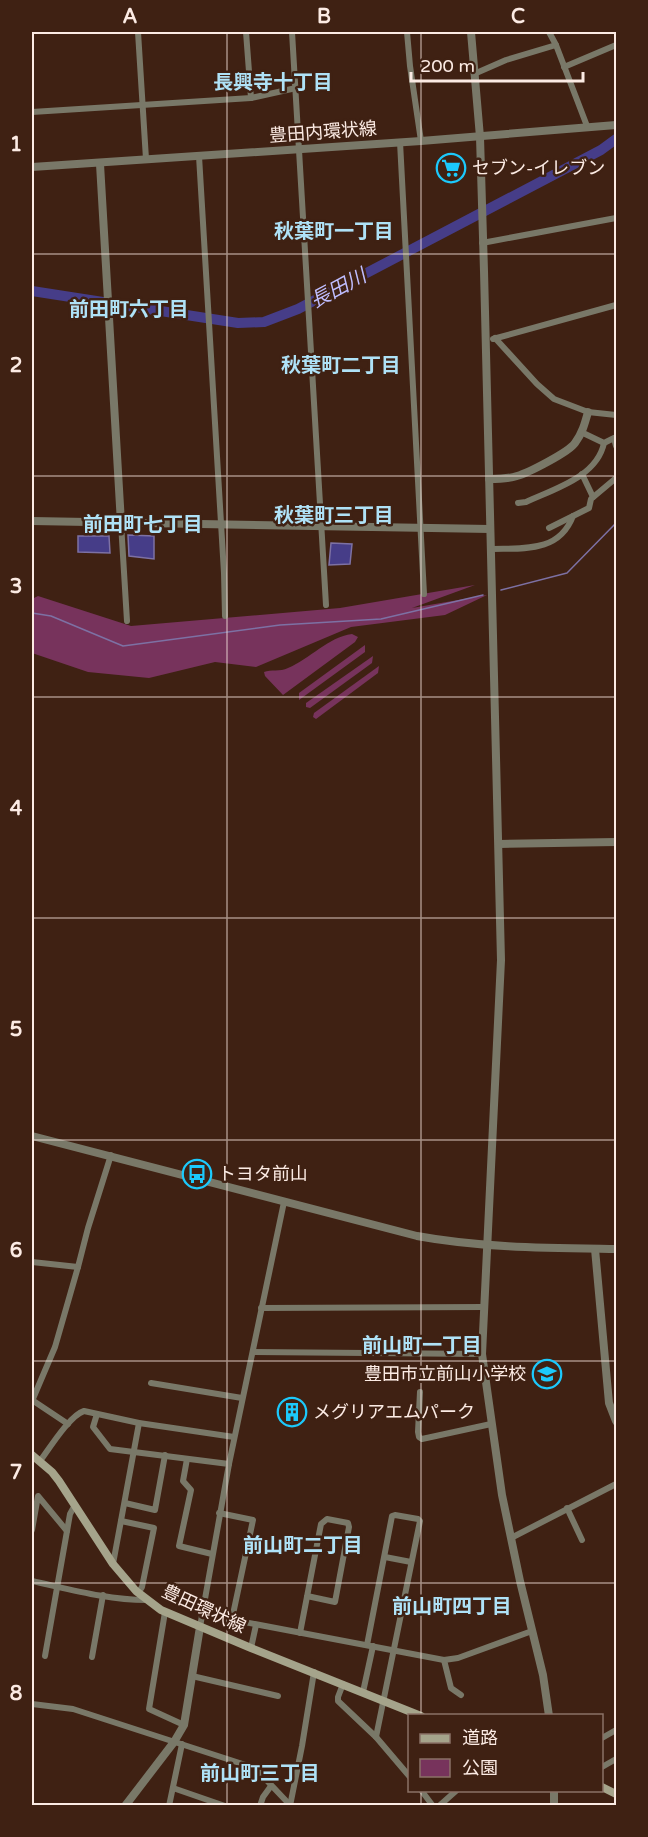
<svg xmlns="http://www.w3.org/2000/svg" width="648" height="1837" viewBox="0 0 648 1837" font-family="'Varela Round','Noto Sans JP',sans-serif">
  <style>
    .green { fill: #77335c }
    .water { fill: #463d88; stroke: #7d71a4; stroke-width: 1.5 }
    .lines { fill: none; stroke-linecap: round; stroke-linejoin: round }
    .stream { stroke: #7d71a4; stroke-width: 1.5 }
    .river { stroke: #463d88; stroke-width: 10 }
    .minor { stroke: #797868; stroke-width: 6 }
    .tertiary { stroke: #797868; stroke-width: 8 }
    .secondary { stroke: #a5a48b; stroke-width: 8 }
    .grid { fill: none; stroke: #fcebe4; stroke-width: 1.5; stroke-opacity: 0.55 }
    .labels { text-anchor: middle; stroke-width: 5; stroke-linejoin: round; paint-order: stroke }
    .street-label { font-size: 18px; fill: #fcebe4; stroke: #3f2113 }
    .poi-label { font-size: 18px; fill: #fcebe4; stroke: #3f2113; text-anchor: start }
    .neighbourhood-label { font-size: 20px; font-weight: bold; fill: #afe2f7; stroke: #3f2113 }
    .water-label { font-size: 20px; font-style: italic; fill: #bfbdfe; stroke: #3f2113 }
    .neatline { fill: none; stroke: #fcebe4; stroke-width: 2 }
    .grid-label { font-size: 20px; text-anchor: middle; font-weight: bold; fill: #fcebe4 }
  </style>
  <rect width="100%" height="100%" fill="#3f2113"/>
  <g class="green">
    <path d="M475,585L412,608L487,595L445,615L351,627L256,667L215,662L149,678L88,672L32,653V599L38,596L131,626L340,608Z"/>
    <path d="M352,634L358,637L355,642L283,695L265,676L264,672C271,669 280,672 288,668C310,659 328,637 352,634Z"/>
    <path d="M365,645V652L299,700V693Z"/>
    <path d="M373,656L372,663L310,708L306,707V703Z"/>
    <path d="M379,666L378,673L316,719L313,717L314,713Z"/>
  </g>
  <g class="water">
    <path d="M128,535L154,536V559L129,556Z"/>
    <path d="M78,536H109L110,553L78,552Z"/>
    <path d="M331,543L352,544L350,564L329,565Z"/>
  </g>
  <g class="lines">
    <g class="stream">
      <path d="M501,590L567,573L616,523"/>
      <path d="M32,613L51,616L123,646L280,625L381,619L483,595"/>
    </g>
    <path class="river" d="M32,291L238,323L264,322L298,309L601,150L616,139"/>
    <g class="minor">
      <path d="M138,32L146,159"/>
      <path d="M246,32L251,98"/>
      <path d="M292,32L326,605"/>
      <path d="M407,32L410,66L421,141"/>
      <path d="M549,32L556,45L587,126"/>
      <path d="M564,67L616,45"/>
      <path d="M474,74L506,60L556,45"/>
      <path d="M32,112L251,98L296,88"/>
      <path d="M400,142L424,594"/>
      <path d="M199,156L224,573L225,616"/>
      <path d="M482,243L616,218"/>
      <path d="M495,338L537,384L554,399L588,412L616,415"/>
      <path d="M493,339L616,305"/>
      <path d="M581,432L604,443L614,438L616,446"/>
      <path d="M582,474L593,497"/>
      <path d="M518,503L526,502C554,489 597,477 604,443"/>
      <path d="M121,523L127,621"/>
      <path d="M549,528L589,508L591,499L616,478"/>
      <path d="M491,549C523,548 559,553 573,516"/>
      <path d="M32,1262L78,1267"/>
      <path d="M261,1308L484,1307"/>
      <path d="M253,1352L482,1354"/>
      <path d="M151,1383L242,1398"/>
      <path d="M420,1392L418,1432L419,1437L422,1439L491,1424"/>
      <path d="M32,1400L68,1424"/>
      <path d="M32,1401L55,1347L78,1267L88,1228L111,1155"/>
      <path d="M97,1414L93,1427L110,1449L229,1464"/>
      <path d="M187,1459L183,1481L191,1490L179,1546L212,1554"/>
      <path d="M40,1461C49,1449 70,1415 84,1411L139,1423L234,1437"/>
      <path d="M125,1503L155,1510L165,1455"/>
      <path d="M567,1508L582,1540"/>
      <path d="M219,1513L253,1520L232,1619"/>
      <path d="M121,1521L154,1528L142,1587L138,1593"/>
      <path d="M32,1530L38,1496L67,1531"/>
      <path d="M511,1538L616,1484"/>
      <path d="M385,1557L411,1562"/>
      <path d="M113,1564L139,1423"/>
      <path d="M32,1581C69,1589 108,1600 146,1600"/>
      <path d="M165,1612L149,1709L184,1725"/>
      <path d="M202,1614L444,1660L458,1658L532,1631"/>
      <path d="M200,1627L229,1464L284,1202"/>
      <path d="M300,1633L321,1524L327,1519L348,1523L349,1527L335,1602L307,1596"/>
      <path d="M367,1645L392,1516L395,1515L418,1519L420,1521L376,1737"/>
      <path d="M251,1648L256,1625"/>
      <path d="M45,1656L70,1514L75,1505"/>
      <path d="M92,1657L103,1595"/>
      <path d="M444,1660L451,1688L461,1695"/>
      <path d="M192,1676L278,1696"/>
      <path d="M343,1684L338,1697V1701L376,1737L410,1777"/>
      <path d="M363,1692L373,1646"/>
      <path d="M32,1704L73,1709L255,1768L290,1805"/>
      <path d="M602,1738L616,1730"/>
      <path d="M602,1767L616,1759"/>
      <path d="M173,1788L225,1806"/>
      <path d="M421,1790L433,1806"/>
      <path d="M169,1806L182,1744"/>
      <path d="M260,1806L263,1797L271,1786"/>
      <path d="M290,1806L302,1746L314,1672"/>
      <path d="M439,1806L457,1790"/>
    </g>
    <g class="tertiary">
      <path d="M471,32L480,137L484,271L501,960L482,1354L502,1495L520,1581L543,1675L549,1716"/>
      <path d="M100,164L121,523"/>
      <path d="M32,167L421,141L616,125"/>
      <path d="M489,479C498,479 508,479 517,476C528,473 569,452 575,443C582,434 585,423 588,412"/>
      <path d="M32,521L490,529"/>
      <path d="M499,844L616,842"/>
      <path d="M32,1136L417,1236C482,1248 550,1248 616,1249"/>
      <path d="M595,1249L609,1403L616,1421"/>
      <path d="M554,1790V1806"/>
      <path d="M125,1806L174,1742L184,1725L200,1627"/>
    </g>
    <g class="secondary">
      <path d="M32,1455L52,1472L59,1481L113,1564L136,1591L161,1610L251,1648L421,1716"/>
      <path d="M602,1787L616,1794"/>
    </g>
  </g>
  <path class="grid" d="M227,32V1806M421,32V1716M32,254H616M32,476H616M32,697H616M32,918H616M32,1140H616M32,1361H616M32,1583H616M421,1790V1806"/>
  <defs>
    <g id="supermarket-ring" transform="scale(1.5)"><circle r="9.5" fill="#3f2113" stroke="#1cc9fc" stroke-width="1.5"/><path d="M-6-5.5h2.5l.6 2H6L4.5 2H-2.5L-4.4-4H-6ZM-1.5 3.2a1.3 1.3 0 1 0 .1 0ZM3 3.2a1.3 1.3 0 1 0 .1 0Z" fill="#1cc9fc"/></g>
    <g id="bus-ring" transform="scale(1.5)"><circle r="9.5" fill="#3f2113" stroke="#1cc9fc" stroke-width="1.5"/><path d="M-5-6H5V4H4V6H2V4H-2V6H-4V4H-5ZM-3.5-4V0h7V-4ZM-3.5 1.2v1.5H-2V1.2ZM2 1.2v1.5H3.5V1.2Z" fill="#1cc9fc"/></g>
    <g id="school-ring" transform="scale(1.5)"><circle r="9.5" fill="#3f2113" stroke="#1cc9fc" stroke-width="1.5"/><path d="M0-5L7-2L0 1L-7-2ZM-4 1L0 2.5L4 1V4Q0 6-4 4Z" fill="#1cc9fc"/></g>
    <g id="building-ring" transform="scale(1.5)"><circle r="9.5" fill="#3f2113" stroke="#1cc9fc" stroke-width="1.5"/><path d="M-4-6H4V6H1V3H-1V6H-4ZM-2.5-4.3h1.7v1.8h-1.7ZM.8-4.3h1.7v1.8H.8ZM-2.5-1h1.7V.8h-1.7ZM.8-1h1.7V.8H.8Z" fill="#1cc9fc"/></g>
  </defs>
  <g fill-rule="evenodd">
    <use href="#supermarket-ring" x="451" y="168"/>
    <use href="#bus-ring" x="197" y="1174"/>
    <use href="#school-ring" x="547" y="1374"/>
    <use href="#building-ring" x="292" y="1412"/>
  </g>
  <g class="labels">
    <g class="street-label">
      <text transform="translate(323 132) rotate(-4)" y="6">豊田内環状線</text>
      <text transform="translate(204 1609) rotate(25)" y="6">豊田環状線</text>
    </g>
    <g class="poi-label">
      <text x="472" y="174">セブン-イレブン</text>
      <text x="218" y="1180">トヨタ前山</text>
      <text x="526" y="1380" text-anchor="end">豊田市立前山小学校</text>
      <text x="313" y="1418">メグリアエムパーク</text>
    </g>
    <g class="neighbourhood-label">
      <text x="273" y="89">長興寺十丁目</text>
      <text x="334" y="238">秋葉町一丁目</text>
      <text x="129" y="316">前田町六丁目</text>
      <text x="341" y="372">秋葉町二丁目</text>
      <text x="334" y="522">秋葉町三丁目</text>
      <text x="143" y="531">前田町七丁目</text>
      <text x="422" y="1352">前山町一丁目</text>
      <text x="303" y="1552">前山町二丁目</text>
      <text x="452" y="1613">前山町四丁目</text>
      <text x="260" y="1780">前山町三丁目</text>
    </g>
    <g class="water-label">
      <text transform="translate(338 288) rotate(-28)" y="7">長田川</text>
    </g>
  </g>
  <rect width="648" height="1837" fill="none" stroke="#3f2113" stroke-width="66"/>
  <rect x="408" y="1714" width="195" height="78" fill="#3f2113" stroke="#8b7267" stroke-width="1.5"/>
  <rect x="420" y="1734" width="30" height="9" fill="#a5a48b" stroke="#8b7267" stroke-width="1.5"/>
  <text x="462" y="1744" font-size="18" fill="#fcebe4">道路</text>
  <rect x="420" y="1759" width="30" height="18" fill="#77335c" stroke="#8b7267" stroke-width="1.5"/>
  <text x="462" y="1774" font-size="18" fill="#fcebe4">公園</text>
  <path d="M411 72v9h172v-9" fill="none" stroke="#fcebe4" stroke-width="3"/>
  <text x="420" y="72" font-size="18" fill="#fcebe4" stroke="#3f2113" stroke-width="4.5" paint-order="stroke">200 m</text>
  <rect x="33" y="33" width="582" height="1771" class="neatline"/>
  <g class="grid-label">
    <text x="130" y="23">A</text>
    <text x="324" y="23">B</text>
    <text x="518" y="23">C</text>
    <text x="16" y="151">1</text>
    <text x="16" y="372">2</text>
    <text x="16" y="593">3</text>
    <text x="16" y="815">4</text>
    <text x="16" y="1036">5</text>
    <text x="16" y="1257">6</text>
    <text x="16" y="1479">7</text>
    <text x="16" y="1700">8</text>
  </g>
</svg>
